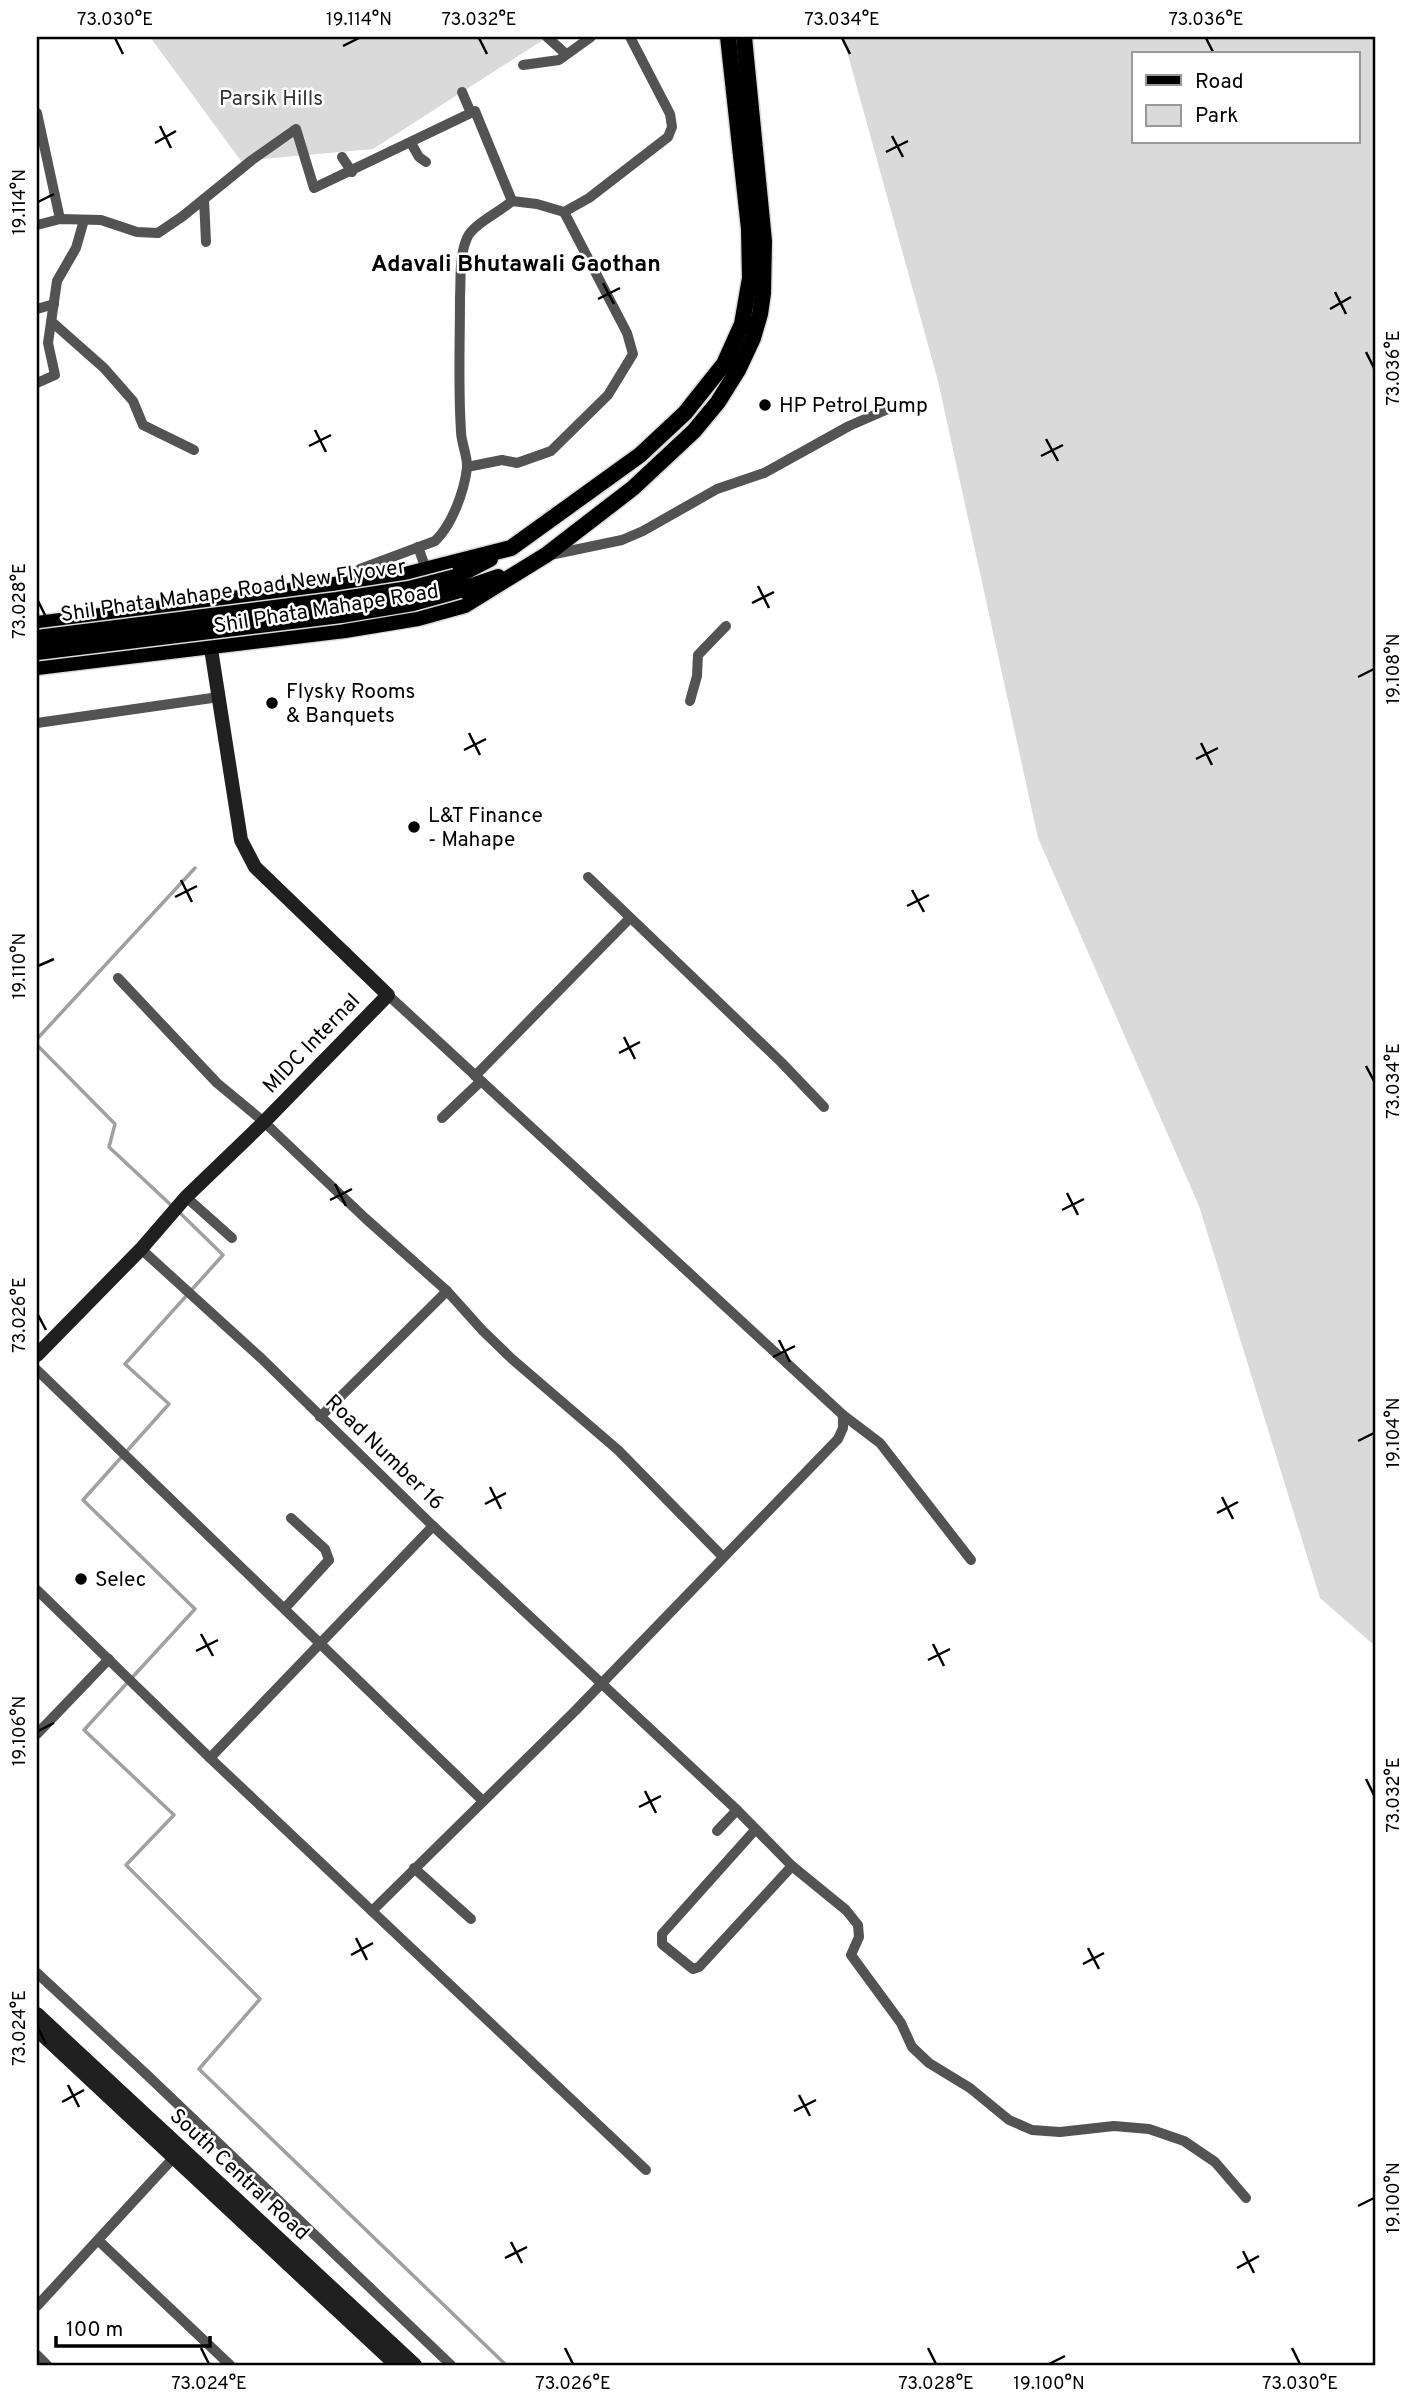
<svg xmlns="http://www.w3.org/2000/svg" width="1412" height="2402" viewBox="0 0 1412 2402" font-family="Overpass,sans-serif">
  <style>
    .green { fill: #dadada; fill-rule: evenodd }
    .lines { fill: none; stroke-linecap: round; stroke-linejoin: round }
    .stream { stroke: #a1a1a1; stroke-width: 3.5 }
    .primary-casing { stroke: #dbdbdb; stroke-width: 19 }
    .street { stroke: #535353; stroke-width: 10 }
    .secondary { stroke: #202020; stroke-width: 14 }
    .primary { stroke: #000; stroke-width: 16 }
    .primary-bridge-casing { stroke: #dbdbdb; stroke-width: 19; stroke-linecap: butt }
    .primary-bridge { stroke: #000; stroke-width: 16 }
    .ticks { fill: none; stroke: #000; stroke-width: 2.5 }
    .poi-dot { fill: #000; stroke: #fff; stroke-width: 2.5 }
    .labels { text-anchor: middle; stroke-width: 5; stroke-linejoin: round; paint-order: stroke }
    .park-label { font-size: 21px; fill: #313131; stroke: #fff }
    .poi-label { font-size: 21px; fill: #000; stroke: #fff; text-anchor: start }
    .street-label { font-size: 21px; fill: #000; stroke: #fff }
    .neighbourhood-label { font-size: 23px; font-weight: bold; fill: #000; stroke: #fff }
    .neatline { fill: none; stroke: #000; stroke-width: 2.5 }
    .ticks-label { font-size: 18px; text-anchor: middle; fill: #000 }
  </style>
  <rect width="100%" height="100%" fill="#fff"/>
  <g class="green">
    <path d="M150,37H548L373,149L252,160L244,165Z"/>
    <path d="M843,37H1375V1646L1320,1598L1199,1206L1038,838L938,381ZM1134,54H1358V142H1134Z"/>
  </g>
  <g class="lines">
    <g class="stream">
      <path d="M37,1039L195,868"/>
      <path d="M37,1045L115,1124L109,1147L172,1206"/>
      <path d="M178,1211L223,1255L125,1364L169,1404L83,1500L195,1609L84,1730L174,1815L126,1865L260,1999L199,2069L506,2365"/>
    </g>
    <g class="primary-casing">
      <g id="primary">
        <path d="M455,577L490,559"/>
        <path d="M460,590L498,577"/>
        <path d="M37,624L204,603L405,575L511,548L640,455L685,413L724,364L742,324L750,278L749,229L728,37"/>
        <path d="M37,667L345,630L418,618L465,605L546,555L633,488L694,431L718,402L738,370L753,338L760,314L763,293L764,241L744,37"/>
      </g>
    </g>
    <g class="street">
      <path d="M547,37L566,54"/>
      <path d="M523,65L559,60L591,37"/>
      <path d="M462,92L471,113"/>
      <path d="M37,113L60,219"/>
      <path d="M411,143L419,157L426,162"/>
      <path d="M342,157L352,172"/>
      <path d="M204,199L206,242"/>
      <path d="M37,225L60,219L101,220L137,232L158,233L183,216L252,160L296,129L314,188L475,111L512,201"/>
      <path d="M37,309L54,304"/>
      <path d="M52,322L104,368L133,401L143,425L194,450"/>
      <path d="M37,383L55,375L48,343L57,281L76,248L84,220"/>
      <path d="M467,467L502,460L517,463L551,451L608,395L633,354L627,333L564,212"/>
      <path d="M418,547L426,569"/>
      <path d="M550,555L622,540L643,531L717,489L764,473L849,426L895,406"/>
      <path d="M354,585L355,574L360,569L435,541C452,525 464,492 467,468C468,457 461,443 461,431C458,387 460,342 460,297C461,278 459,256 467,238C473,224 500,212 512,201L537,204L564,212L589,198L668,137L672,127L670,114L630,37"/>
      <path d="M690,701L697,676L698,655L726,626"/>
      <path d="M37,723L219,697"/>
      <path d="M588,877L781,1062L824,1107"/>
      <path d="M118,978L217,1083L264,1122L365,1218L447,1291L483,1331L512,1359L618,1450L723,1557"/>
      <path d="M475,1076L629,919"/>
      <path d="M442,1118L481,1081"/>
      <path d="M186,1197L232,1238"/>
      <path d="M141,1249L261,1358L433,1526L737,1810L792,1866L846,1910L858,1925L859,1937L851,1955L901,2023L912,2047L929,2063L970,2088L1009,2120L1032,2130L1060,2132L1114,2126L1149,2129L1184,2141L1215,2162L1246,2198"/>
      <path d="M37,1370L483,1801"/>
      <path d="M843,1415L880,1443L971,1560"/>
      <path d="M320,1417L447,1291"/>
      <path d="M37,1590L210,1758L646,2170"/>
      <path d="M285,1608L329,1560L325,1549L291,1518"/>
      <path d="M37,1734L109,1659"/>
      <path d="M210,1758L433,1526"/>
      <path d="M755,1830L662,1934V1944L693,1969L699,1967L792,1866"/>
      <path d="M717,1831L737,1810"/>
      <path d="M414,1868L471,1919"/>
      <path d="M372,1911L575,1711L838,1439L843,1428V1415L388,995"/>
      <path d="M37,1973L145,2073L451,2365"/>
      <path d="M99,2241L230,2365"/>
      <path d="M37,2306L176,2155"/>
      <path d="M37,2355L47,2365"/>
    </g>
    <g class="secondary">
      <path d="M37,1355L141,1249L186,1197L264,1122L388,995L255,867L241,840L209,636"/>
      <path d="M37,2014L415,2365"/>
      <path d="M37,2030L396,2365"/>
    </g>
    <use href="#primary" class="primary"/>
    <g class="primary-bridge-casing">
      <g id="primary-bridge">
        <path d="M37,638L337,600L409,589L455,577"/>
        <path d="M37,652L341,615L413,603L460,590"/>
      </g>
    </g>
    <use href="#primary-bridge" class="primary-bridge"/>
  </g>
  <path class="ticks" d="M115,38L123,54M479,38L487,54M842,38L850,54M1206,38L1214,54M343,46L359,38M160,126L171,148M892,136L903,157M155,143L176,131M886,152L908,141M38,202L54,194M603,283L614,304M1335,292L1346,314M598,299L620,288M1330,309L1351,297M1366,352L1374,368M315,430L326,452M1046,439L1058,461M309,446L331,435M1041,456L1063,445M758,586L769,608M38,601L46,617M752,603L774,592M1358,677L1374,669M469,733L480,755M1201,743L1212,765M464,750L486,739M1196,759L1218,748M181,880L192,902M912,890L924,912M175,897L197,886M907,906L929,895M38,966L54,959M624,1037L635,1059M619,1053L640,1042M1366,1066L1374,1081M335,1184L346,1206M1067,1193L1078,1215M330,1200L352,1189M1062,1210L1084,1199M38,1315L46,1330M779,1340L790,1362M773,1357L795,1346M1358,1441L1374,1433M490,1487L501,1509M1222,1497L1233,1519M485,1504L506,1493M1217,1513L1238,1502M201,1634L213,1656M933,1644L944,1666M196,1651L218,1640M928,1660L950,1649M38,1731L54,1723M1366,1779L1374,1795M645,1791L656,1813M639,1807L661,1796M356,1938L367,1960M1088,1948L1099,1969M351,1955L373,1943M1083,1964L1104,1953M38,2028L46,2044M68,2085L79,2107M799,2095L810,2116M62,2102L84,2090M794,2111L816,2100M1358,2206L1374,2198M511,2242L522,2263M1243,2251L1254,2273M505,2258L527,2247M1237,2268L1259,2256M201,2348L209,2364M565,2348L573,2364M928,2348L936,2364M1292,2348L1300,2364M1049,2364L1065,2356"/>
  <g class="poi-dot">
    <circle cx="765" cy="405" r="7"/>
    <circle cx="272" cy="703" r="7"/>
    <circle cx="414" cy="827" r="7"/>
    <circle cx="81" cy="1579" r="7"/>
  </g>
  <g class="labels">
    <g class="park-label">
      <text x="271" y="105">Parsik Hills</text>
    </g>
    <g class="poi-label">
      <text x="779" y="412">HP Petrol Pump</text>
      <text x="286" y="698">Flysky Rooms<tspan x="286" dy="24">&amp; Banquets</tspan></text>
      <text x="428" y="822">L&amp;T Finance<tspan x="428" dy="24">- Mahape</tspan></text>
      <text x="95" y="1586">Selec</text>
    </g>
    <g class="street-label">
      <text transform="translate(233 590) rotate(-8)" y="7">Shil Phata Mahape Road New Flyover</text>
      <text transform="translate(326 608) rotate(-9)" y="7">Shil Phata Mahape Road</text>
      <text transform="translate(311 1043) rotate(-46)" y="7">MIDC Internal</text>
      <text transform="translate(385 1452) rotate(44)" y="7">Road Number 16</text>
      <text transform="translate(240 2174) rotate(43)" y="7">South Central Road</text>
    </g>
    <g class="neighbourhood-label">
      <text x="516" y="271">Adavali Bhutawali Gaothan</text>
    </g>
  </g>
  <rect width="1412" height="2402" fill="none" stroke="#ffffff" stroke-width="77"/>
  <rect x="1132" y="52" width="228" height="91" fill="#ffffff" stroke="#999999" stroke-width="2"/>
  <rect x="1146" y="75" width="35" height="10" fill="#000000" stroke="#999999" stroke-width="2"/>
  <text x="1195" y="88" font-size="21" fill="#000000">Road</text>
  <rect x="1146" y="105" width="35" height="21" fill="#dadada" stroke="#999999" stroke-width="2"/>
  <text x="1195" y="122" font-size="21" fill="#000000">Park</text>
  <path d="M56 2336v10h154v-10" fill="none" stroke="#000000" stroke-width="3.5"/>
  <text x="66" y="2336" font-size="21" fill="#000000" stroke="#ffffff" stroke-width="5" paint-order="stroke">100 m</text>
  <rect x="38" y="38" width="1336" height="2326" class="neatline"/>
  <g class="ticks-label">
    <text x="115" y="25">73.030°E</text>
    <text x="359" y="25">19.114°N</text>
    <text x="479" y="25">73.032°E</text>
    <text x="842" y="25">73.034°E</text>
    <text x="1206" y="25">73.036°E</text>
    <text transform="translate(19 202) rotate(-90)" y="6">19.114°N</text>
    <text transform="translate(1393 368) rotate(-90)" y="6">73.036°E</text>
    <text transform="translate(19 601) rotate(-90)" y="6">73.028°E</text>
    <text transform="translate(1393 669) rotate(-90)" y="6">19.108°N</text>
    <text transform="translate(19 966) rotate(-90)" y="6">19.110°N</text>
    <text transform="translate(1393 1081) rotate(-90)" y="6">73.034°E</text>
    <text transform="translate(19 1315) rotate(-90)" y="6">73.026°E</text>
    <text transform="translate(1393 1433) rotate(-90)" y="6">19.104°N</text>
    <text transform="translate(19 1731) rotate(-90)" y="6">19.106°N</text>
    <text transform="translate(1393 1795) rotate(-90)" y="6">73.032°E</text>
    <text transform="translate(19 2028) rotate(-90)" y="6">73.024°E</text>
    <text transform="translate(1393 2198) rotate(-90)" y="6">19.100°N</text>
    <text x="209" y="2389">73.024°E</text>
    <text x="573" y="2389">73.026°E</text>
    <text x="936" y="2389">73.028°E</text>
    <text x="1049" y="2389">19.100°N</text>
    <text x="1300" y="2389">73.030°E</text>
  </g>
</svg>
